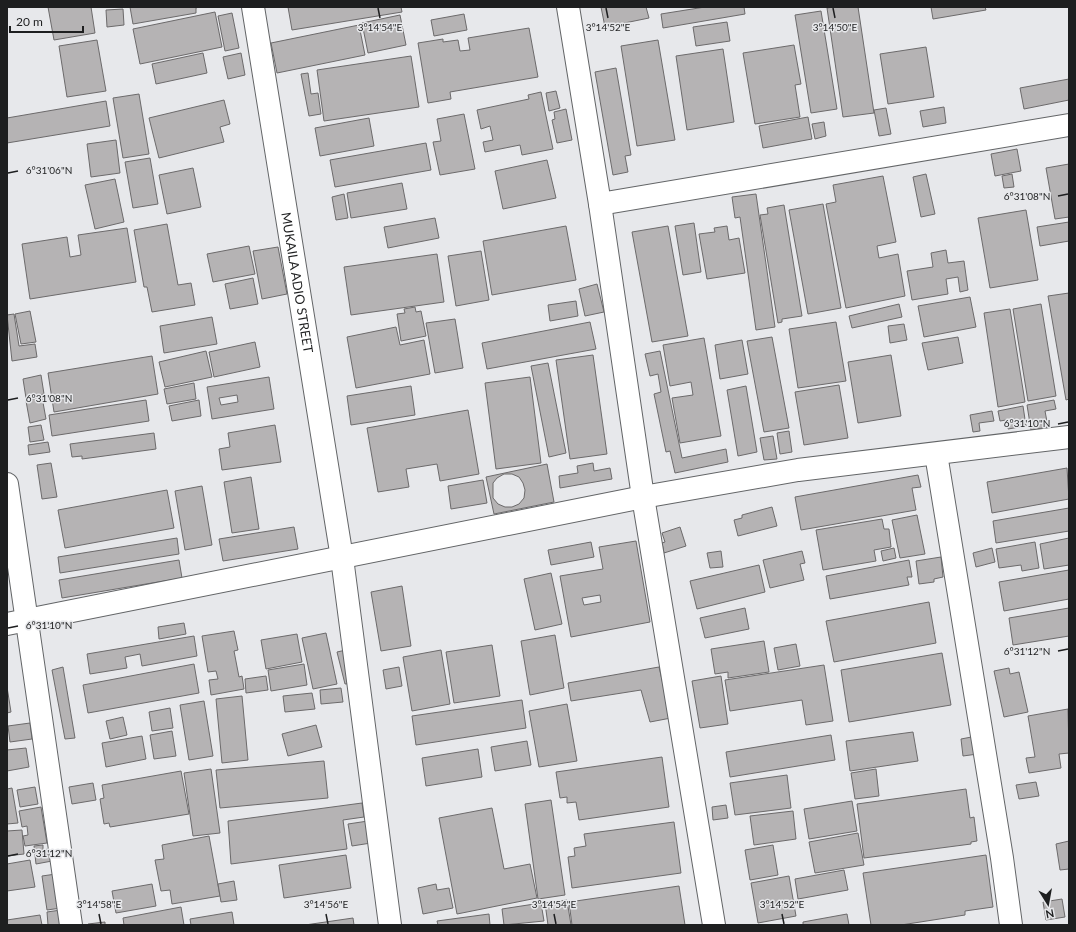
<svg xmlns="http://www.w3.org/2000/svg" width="1076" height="932" viewBox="0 0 1076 932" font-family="Lato,sans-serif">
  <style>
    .building { fill: #b5b3b4; stroke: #6c6a6b; fill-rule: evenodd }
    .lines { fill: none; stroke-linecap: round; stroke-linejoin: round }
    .street-casing { stroke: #636567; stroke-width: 24 }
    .street { stroke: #fff; stroke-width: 22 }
    .ticks { fill: none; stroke: #1e1f20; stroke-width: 1.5 }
    .labels { text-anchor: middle; stroke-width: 3; stroke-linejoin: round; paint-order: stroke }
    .street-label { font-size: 13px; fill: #1e1f20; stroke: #e7e8eb }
    .ticks-label { font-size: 10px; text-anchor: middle; fill: #1e1f20; stroke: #e7e8eb; stroke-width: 3; stroke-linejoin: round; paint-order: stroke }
  </style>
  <rect width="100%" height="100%" fill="#e7e8eb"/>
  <g class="building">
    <path d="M48,7H91L95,33L54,40Z"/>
    <path d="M130,7H199L196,8V13L133,24Z"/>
    <path d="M288,7H401L402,12L292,30Z"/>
    <path d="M601,7H646L649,18L605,27Z"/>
    <path d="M705,7H744L745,14L663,28L661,14Z"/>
    <path d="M833,7H858L874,113L843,117L827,8Z"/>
    <path d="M931,7H985L986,10L933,19Z"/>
    <path d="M123,9L124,25L107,27L106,10Z"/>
    <path d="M821,11L837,109L811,113L795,15Z"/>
    <path d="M215,12L222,47L140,64L133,29Z"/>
    <path d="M232,13L239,48L225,51L218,16Z"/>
    <path d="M464,14L467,30L434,36L431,20Z"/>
    <path d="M400,15L406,45L368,53L362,23Z"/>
    <path d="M727,22L730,41L696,46L693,27Z"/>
    <path d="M359,25L365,55L277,73L271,43Z"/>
    <path d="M529,28L538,77L450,92L451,99L428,103L418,43L443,39V42L458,40L460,51L470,50L468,38Z"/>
    <path d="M97,40L106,91L67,97L59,46Z"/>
    <path d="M658,40L675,140L637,146L621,46Z"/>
    <path d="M794,45L801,84L795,85L800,117L755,124L743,53Z"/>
    <path d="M926,47L934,97L888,104L880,54Z"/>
    <path d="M723,49L734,122L687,130L676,56Z"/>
    <path d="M203,53L207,73L156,84L152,64Z"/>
    <path d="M241,53L245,75L228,79L223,57Z"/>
    <path d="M411,56L419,107L324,121L317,70Z"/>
    <path d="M616,68L631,155L625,156L628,172L613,175L595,72Z"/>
    <path d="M308,73L311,94L318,93L321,114L309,116L301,74Z"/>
    <path d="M1069,79V100L1024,109L1020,88Z"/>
    <path d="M556,91L560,108L549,111L546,93Z"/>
    <path d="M541,92L553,149L522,155L520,145L485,152L483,142L493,140L490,126L481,129L477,110L529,99L528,95Z"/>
    <path d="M139,94L149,154L123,158L113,98Z"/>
    <path d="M224,100L230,124L220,127L224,142L159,158L149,118Z"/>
    <path d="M106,101L110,126L7,143V118Z"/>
    <path d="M944,107L946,123L923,127L920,111Z"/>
    <path d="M886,108L891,134L879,136L874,110Z"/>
    <path d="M566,109L572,140L557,143L552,120L555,119L554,112Z"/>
    <path d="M464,114L475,169L440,175L433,142L441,141L437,119Z"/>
    <path d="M808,117L812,139L763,148L759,126Z"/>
    <path d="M369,118L374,146L320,156L315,128Z"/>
    <path d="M824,122L826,136L815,139L812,124Z"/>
    <path d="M116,140L120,173L91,177L87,144Z"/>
    <path d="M426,143L431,170L335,187L330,160Z"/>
    <path d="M1017,149L1021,171L995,176L991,154Z"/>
    <path d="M150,158L158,204L133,208L125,162Z"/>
    <path d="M547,160L556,198L503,209L495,171Z"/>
    <path d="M1069,164V217L1055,219L1046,168Z"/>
    <path d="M193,168L201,207L167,214L159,175Z"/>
    <path d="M926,174L935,214L921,217L913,177Z"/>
    <path d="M1012,174L1014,187L1004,188L1002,176Z"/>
    <path d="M883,176L896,242L877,246L879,258L898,254L905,296L846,308L826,204L836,202L833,185Z"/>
    <path d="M115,179L124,222L95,229L85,185Z"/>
    <path d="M402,183L407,209L351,218L347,193Z"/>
    <path d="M344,194L348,218L336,220L332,197Z"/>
    <path d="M756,194L775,327L756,330L740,217L735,218L732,197Z"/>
    <path d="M823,204L841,308L808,314L789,210Z"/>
    <path d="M784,205L802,316L782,319V322L778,323L760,215L768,214L767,208Z"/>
    <path d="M1026,210L1038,280L990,288L978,218Z"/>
    <path d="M435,218L439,238L388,248L384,227Z"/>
    <path d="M1069,222V241L1040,246L1037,227Z"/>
    <path d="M694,223L701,272L683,275L675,226Z"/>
    <path d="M167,224L178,285L191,283L195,305L152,312L147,287H144L134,230Z"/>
    <path d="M566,226L576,280L492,295L483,241Z"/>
    <path d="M668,226L688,336L652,342L632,232Z"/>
    <path d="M727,226L729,240L739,238L745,273L707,279L699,234L715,232L714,228Z"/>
    <path d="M127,228L136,282L30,299L22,244L67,237L70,257L81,255L78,235Z"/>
    <path d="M249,246L255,274L213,282L207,254Z"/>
    <path d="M278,247L287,294L262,299L253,251Z"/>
    <path d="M946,250L948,263L964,261L968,290L960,292L958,277L946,279L948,294L912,300L907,271L933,267L931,253Z"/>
    <path d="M481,251L489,300L456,306L448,256Z"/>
    <path d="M437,254L444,302L351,315L344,267Z"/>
    <path d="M253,278L258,304L230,309L225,284Z"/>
    <path d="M597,284L604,312L585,316L579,289Z"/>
    <path d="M1069,293V399L1066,400L1048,296Z"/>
    <path d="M970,297L976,327L924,337L918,306Z"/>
    <path d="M576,301L578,316L550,321L548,305Z"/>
    <path d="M899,304L902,317L852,328L849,316Z"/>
    <path d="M1041,304L1056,396L1028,401L1013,309Z"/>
    <path d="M415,307L416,312L421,311L426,336L401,341L397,314L405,313L404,309Z"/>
    <path d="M1010,309L1025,402L998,407L984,313Z"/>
    <path d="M30,311L36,342L21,344L15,314Z"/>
    <path d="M14,314L19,346L35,344L37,357L12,361L7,315Z"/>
    <path d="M212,317L217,344L164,353L160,326Z"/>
    <path d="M455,319L463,368L435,373L426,323Z"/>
    <path d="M590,322L596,349L487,369L482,343Z"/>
    <path d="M836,322L846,381L798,388L789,329Z"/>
    <path d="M904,324L907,340L890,343L888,326Z"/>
    <path d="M396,327L400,345L424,340L430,374L356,388L347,337Z"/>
    <path d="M772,337L789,428L764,432L747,341Z"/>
    <path d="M958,337L963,363L928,370L922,343Z"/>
    <path d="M704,338L721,436L680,443L672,398L693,395L691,382L670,386L663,345Z"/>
    <path d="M742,340L748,374L720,379L715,345Z"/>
    <path d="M255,342L260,367L214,377L209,352Z"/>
    <path d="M206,351L212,377L165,387L159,362Z"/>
    <path d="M660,351L682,458L726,449L728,462L675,473L670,451L666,452L654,394L661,392L658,374L650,376L645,354Z"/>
    <path d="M593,355L607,454L570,459L556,360Z"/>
    <path d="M891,355L901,416L858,423L848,362Z"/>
    <path d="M152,356L158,394L54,412L48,373Z"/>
    <path d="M548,363L566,453L549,457L531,366Z"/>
    <path d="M41,375L44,394L26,398L23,379Z"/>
    <path d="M269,377L274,409L212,419L207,387ZM237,395L238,402L221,405L219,398Z"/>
    <path d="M530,377L541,463L496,469L485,383Z"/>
    <path d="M194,383L196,399L167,404L164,389Z"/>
    <path d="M839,385L848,438L804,445L795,392Z"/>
    <path d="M411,386L415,415L351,425L347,396Z"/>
    <path d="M746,386L757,452L738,456L727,390Z"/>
    <path d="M42,397L46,419L30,423L26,401Z"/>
    <path d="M146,400L149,421L52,436L49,415Z"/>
    <path d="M199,400L201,416L172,421L169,406Z"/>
    <path d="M1054,400L1056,409L1045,411L1048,427L1031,430L1027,405Z"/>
    <path d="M1023,406L1026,426L1008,429L1006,420L1000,421L998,411Z"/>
    <path d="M468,410L479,474L440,481L437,464L406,469L409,487L378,492L367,428Z"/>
    <path d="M992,411L994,421L979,423L980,431L973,432L970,415Z"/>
    <path d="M41,425L44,440L30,442L28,427Z"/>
    <path d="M275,425L281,462L222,470L219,449L230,447L228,433Z"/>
    <path d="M789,431L792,452L780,454L777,433Z"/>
    <path d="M154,433L156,449L82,459V456L72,457L70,444Z"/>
    <path d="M773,436L777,459L764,460L760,438Z"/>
    <path d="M48,442L50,452L29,455L28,445Z"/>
    <path d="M51,463L57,497L42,499L37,465Z"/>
    <path d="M593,463L594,471L610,468L612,479L560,488L559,476L578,473L577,466Z"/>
    <path d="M547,464L554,502L494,514L486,477ZM504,474H512L519,477L523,483L525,490L524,498L519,504L512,507H505L498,504L493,498V483L497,478Z"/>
    <path d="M1067,468L1069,499L992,513L987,482Z"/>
    <path d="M918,475L921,487L912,488L916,510L801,530L795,497Z"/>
    <path d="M251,477L259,529L232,533L224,482Z"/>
    <path d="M483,480L487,503L451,509L448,486Z"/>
    <path d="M202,486L212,545L185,550L175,491Z"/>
    <path d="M167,490L174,528L65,548L58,510Z"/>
    <path d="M772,507L777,526L738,536L734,520L742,518V515Z"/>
    <path d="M1069,508V531L996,543L993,521Z"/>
    <path d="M917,515L925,554L900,558L892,520Z"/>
    <path d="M882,519L884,529H889L891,547L874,550L876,561L823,570L816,530Z"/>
    <path d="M294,527L298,549L223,561L219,539Z"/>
    <path d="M680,527L686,546L664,553L662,543L665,542L662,533Z"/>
    <path d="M177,538L179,554L60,573L58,557Z"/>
    <path d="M1069,538V565L1044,569L1040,544Z"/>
    <path d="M636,541L650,622L571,637L560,576L603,569L599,547ZM600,595L601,602L584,605L582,598Z"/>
    <path d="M591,542L594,557L551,565L548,550Z"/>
    <path d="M1035,542L1039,568L1022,571L1021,565L999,568L996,549Z"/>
    <path d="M894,548L896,558L883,561L881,551Z"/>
    <path d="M992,548L995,562L976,567L973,553Z"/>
    <path d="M721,551L723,567L710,568L707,553Z"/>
    <path d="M802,551L805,563L800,564L804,580L770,588L763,560Z"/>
    <path d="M941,557L943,577L934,579V582L919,584L916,561Z"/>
    <path d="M179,560L182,578L62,598L59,580Z"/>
    <path d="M909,560L912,577H907L909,585L830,599L826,576Z"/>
    <path d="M759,565L765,592L697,609L690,581Z"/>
    <path d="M1069,570V599L1004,611L999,582Z"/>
    <path d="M551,573L562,624L535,630L524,579Z"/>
    <path d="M402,586L411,646L381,651L371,592Z"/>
    <path d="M929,602L936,643L834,662L826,621Z"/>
    <path d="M745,608L749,629L705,638L700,618Z"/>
    <path d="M1069,608V636L1013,645L1009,618Z"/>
    <path d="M184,623L186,634L159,639L158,627Z"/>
    <path d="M234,631L238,650L234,651L239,677L242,676L244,689L211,695L209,680L218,679L216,671L208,672L202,636Z"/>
    <path d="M326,633L337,684L313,689L302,638Z"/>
    <path d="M297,634L302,662L266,669L261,640Z"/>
    <path d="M555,635L564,688L530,695L521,641Z"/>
    <path d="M194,636L197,656L142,666L140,654L125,657L127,668L90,674L87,654Z"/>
    <path d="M764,641L769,672L728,678V672L715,674L711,649Z"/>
    <path d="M796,644L800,666L778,670L774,648Z"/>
    <path d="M492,645L500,696L454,703L446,652Z"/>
    <path d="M346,650L354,683L345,684L337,652Z"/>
    <path d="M441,650L450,704L412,711L403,657Z"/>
    <path d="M942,653L951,705L849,722L841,670Z"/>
    <path d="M194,664L199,693L88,713L83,685Z"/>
    <path d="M304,664L307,685L271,691L268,670Z"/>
    <path d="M824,665L833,721L806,725L802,700L730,711L725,680Z"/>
    <path d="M63,667L75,738L65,739L52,670Z"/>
    <path d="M399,667L402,686L386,689L383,670Z"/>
    <path d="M659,667L671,718L650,722L641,690L571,701L568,683Z"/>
    <path d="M1009,668L1010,674L1019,672L1028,712L1004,717L994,671Z"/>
    <path d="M266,676L268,690L246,693L245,679Z"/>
    <path d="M721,676L728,724L700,728L692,681Z"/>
    <path d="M7,687L11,712L7,713Z"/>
    <path d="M341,688L343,702L321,704L320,690Z"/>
    <path d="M312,693L315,709L285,712L283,696Z"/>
    <path d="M242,696L248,760L222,763L216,699Z"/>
    <path d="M522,700L526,728L416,745L412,716Z"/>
    <path d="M204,701L213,756L189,760L180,705Z"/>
    <path d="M567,704L577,761L539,767L529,711Z"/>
    <path d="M170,708L173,728L152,731L149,712Z"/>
    <path d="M1068,709L1069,753L1059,754L1061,768L1029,773L1026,758L1035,757L1028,716Z"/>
    <path d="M123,717L127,735L110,739L106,721Z"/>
    <path d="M30,723L32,739L10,742L8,726Z"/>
    <path d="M316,725L322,747L288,756L282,734Z"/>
    <path d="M172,731L176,756L154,759L150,735Z"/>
    <path d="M913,732L918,761L850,771L846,741Z"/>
    <path d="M831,735L835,760L730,777L726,752Z"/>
    <path d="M982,735L985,753L963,756L961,739Z"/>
    <path d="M142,736L146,759L106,767L102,743Z"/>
    <path d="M527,741L531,765L495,771L491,747Z"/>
    <path d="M26,748L29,767L7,771V750Z"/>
    <path d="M478,749L482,777L426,786L422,758Z"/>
    <path d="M662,757L669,807L579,820L576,802L567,803V797L560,798L556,772Z"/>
    <path d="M324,761L328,798L220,808L216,770Z"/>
    <path d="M211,769L220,833L193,836L184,773Z"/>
    <path d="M876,769L879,796L855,799L851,773Z"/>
    <path d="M181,771L189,814L110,827L109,823L104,824L100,799L104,798L102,785Z"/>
    <path d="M787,775L791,808L735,815L730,783Z"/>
    <path d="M1036,782L1039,796L1019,799L1016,785Z"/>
    <path d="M93,783L96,800L72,804L69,787Z"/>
    <path d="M35,787L38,804L20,807L17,790Z"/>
    <path d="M12,788L18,823L7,824V789Z"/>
    <path d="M966,789L970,818L974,817L977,841L971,842V844L864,858L857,804Z"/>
    <path d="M551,800L565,895L538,899L525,804Z"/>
    <path d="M852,801L857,831L809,839L804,809Z"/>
    <path d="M362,803L364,817L343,820L347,849L231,864L228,821Z"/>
    <path d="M726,805L728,818L713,820L712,807Z"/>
    <path d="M41,807L47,843L25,846L23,836L28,835L27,826L22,827L19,811Z"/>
    <path d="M492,808L504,869L530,864L537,898L457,914L439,818Z"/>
    <path d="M793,811L796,839L754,845L750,816Z"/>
    <path d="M368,821L371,843L352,846L348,824Z"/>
    <path d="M674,822L681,873L572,888L568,857L575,856L574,848L586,846L584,834Z"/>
    <path d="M22,830L24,854L7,856V831Z"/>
    <path d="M858,833L864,865L815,873L809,842Z"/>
    <path d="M209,836L220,896L172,904L170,890L161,891L155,860L164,859L162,845Z"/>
    <path d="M1069,841V869L1060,870L1056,844Z"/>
    <path d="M43,845V850L54,848L52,861L36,864L34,846Z"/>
    <path d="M773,845L778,875L750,880L745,850Z"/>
    <path d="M346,855L351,888L284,898L279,865Z"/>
    <path d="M986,855L993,907L965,911V915L901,925H871L863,873Z"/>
    <path d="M30,860L35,887L7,891V864Z"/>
    <path d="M844,870L848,890L798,899L795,879Z"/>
    <path d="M56,874L61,908L47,910L42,876Z"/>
    <path d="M789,876L796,916L758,923L751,883Z"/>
    <path d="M234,881L237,900L221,902L218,884Z"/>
    <path d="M152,884L156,906L116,913L112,891Z"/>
    <path d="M436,884L437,890L449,888L453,908L423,914L418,888Z"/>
    <path d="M679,886L685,925H572L569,902Z"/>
    <path d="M1062,899L1065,917L1046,920L1043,902Z"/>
    <path d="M567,900L571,925H548L545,903Z"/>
    <path d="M541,903L544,921L504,925L502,909Z"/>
    <path d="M181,907L184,925H124L123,918Z"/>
    <path d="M61,910L63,925H48L47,912Z"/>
    <path d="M232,912L234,925H191L190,919Z"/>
    <path d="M489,914L490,925H438L437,921Z"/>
    <path d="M847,914L849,925H803V922Z"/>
    <path d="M40,915L42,925H7V920Z"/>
    <path d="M353,918L354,925H305Z"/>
    <path d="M105,922V925H88V924Z"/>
  </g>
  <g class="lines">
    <g class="street-casing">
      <g id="street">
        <path id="s1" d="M253,7L342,558L390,925"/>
        <path d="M568,7L600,204L643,497L714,925"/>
        <path d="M600,204L1069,125"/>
        <path d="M936,454L1002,858L1011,925"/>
        <path d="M7,484L71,925"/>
        <path d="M7,624L643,497L798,470L1069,437"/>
      </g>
    </g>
    <use href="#street" class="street"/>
  </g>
  <path class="ticks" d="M378,8L380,18M606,8L608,18M833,8L835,18M8,173L18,171M1058,196L1068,194M8,400L18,398M1058,424L1068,422M8,628L18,626M1058,651L1068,649M8,856L18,854M99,914L101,924M326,914L328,924M554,914L556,924M782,914L784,924"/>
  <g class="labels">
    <g class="street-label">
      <text dy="5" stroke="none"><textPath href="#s1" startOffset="279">MUKAILA ADIO STREET</textPath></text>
    </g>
  </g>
  <g class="ticks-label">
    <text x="380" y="31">3°14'54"E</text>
    <text x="608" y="31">3°14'52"E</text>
    <text x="835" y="31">3°14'50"E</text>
    <text x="49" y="174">6°31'06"N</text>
    <text x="1027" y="200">6°31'08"N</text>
    <text x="49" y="402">6°31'08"N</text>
    <text x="1027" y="427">6°31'10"N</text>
    <text x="49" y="629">6°31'10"N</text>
    <text x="1027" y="655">6°31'12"N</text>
    <text x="49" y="857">6°31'12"N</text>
    <text x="99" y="908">3°14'58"E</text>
    <text x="326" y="908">3°14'56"E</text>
    <text x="554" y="908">3°14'54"E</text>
    <text x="782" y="908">3°14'52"E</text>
  </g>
  <rect width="1076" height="932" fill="none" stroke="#1e1f20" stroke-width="16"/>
  <g transform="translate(1048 904) rotate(169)" stroke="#e7e8eb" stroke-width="3" paint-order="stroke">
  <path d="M0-3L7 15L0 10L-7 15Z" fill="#1e1f20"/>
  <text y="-6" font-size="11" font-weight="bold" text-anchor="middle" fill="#1e1f20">N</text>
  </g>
  <path d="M10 26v6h73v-6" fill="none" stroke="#1e1f20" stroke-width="2"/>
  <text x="16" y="26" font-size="12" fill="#1e1f20" stroke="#e7e8eb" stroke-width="3" paint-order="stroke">20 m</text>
</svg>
